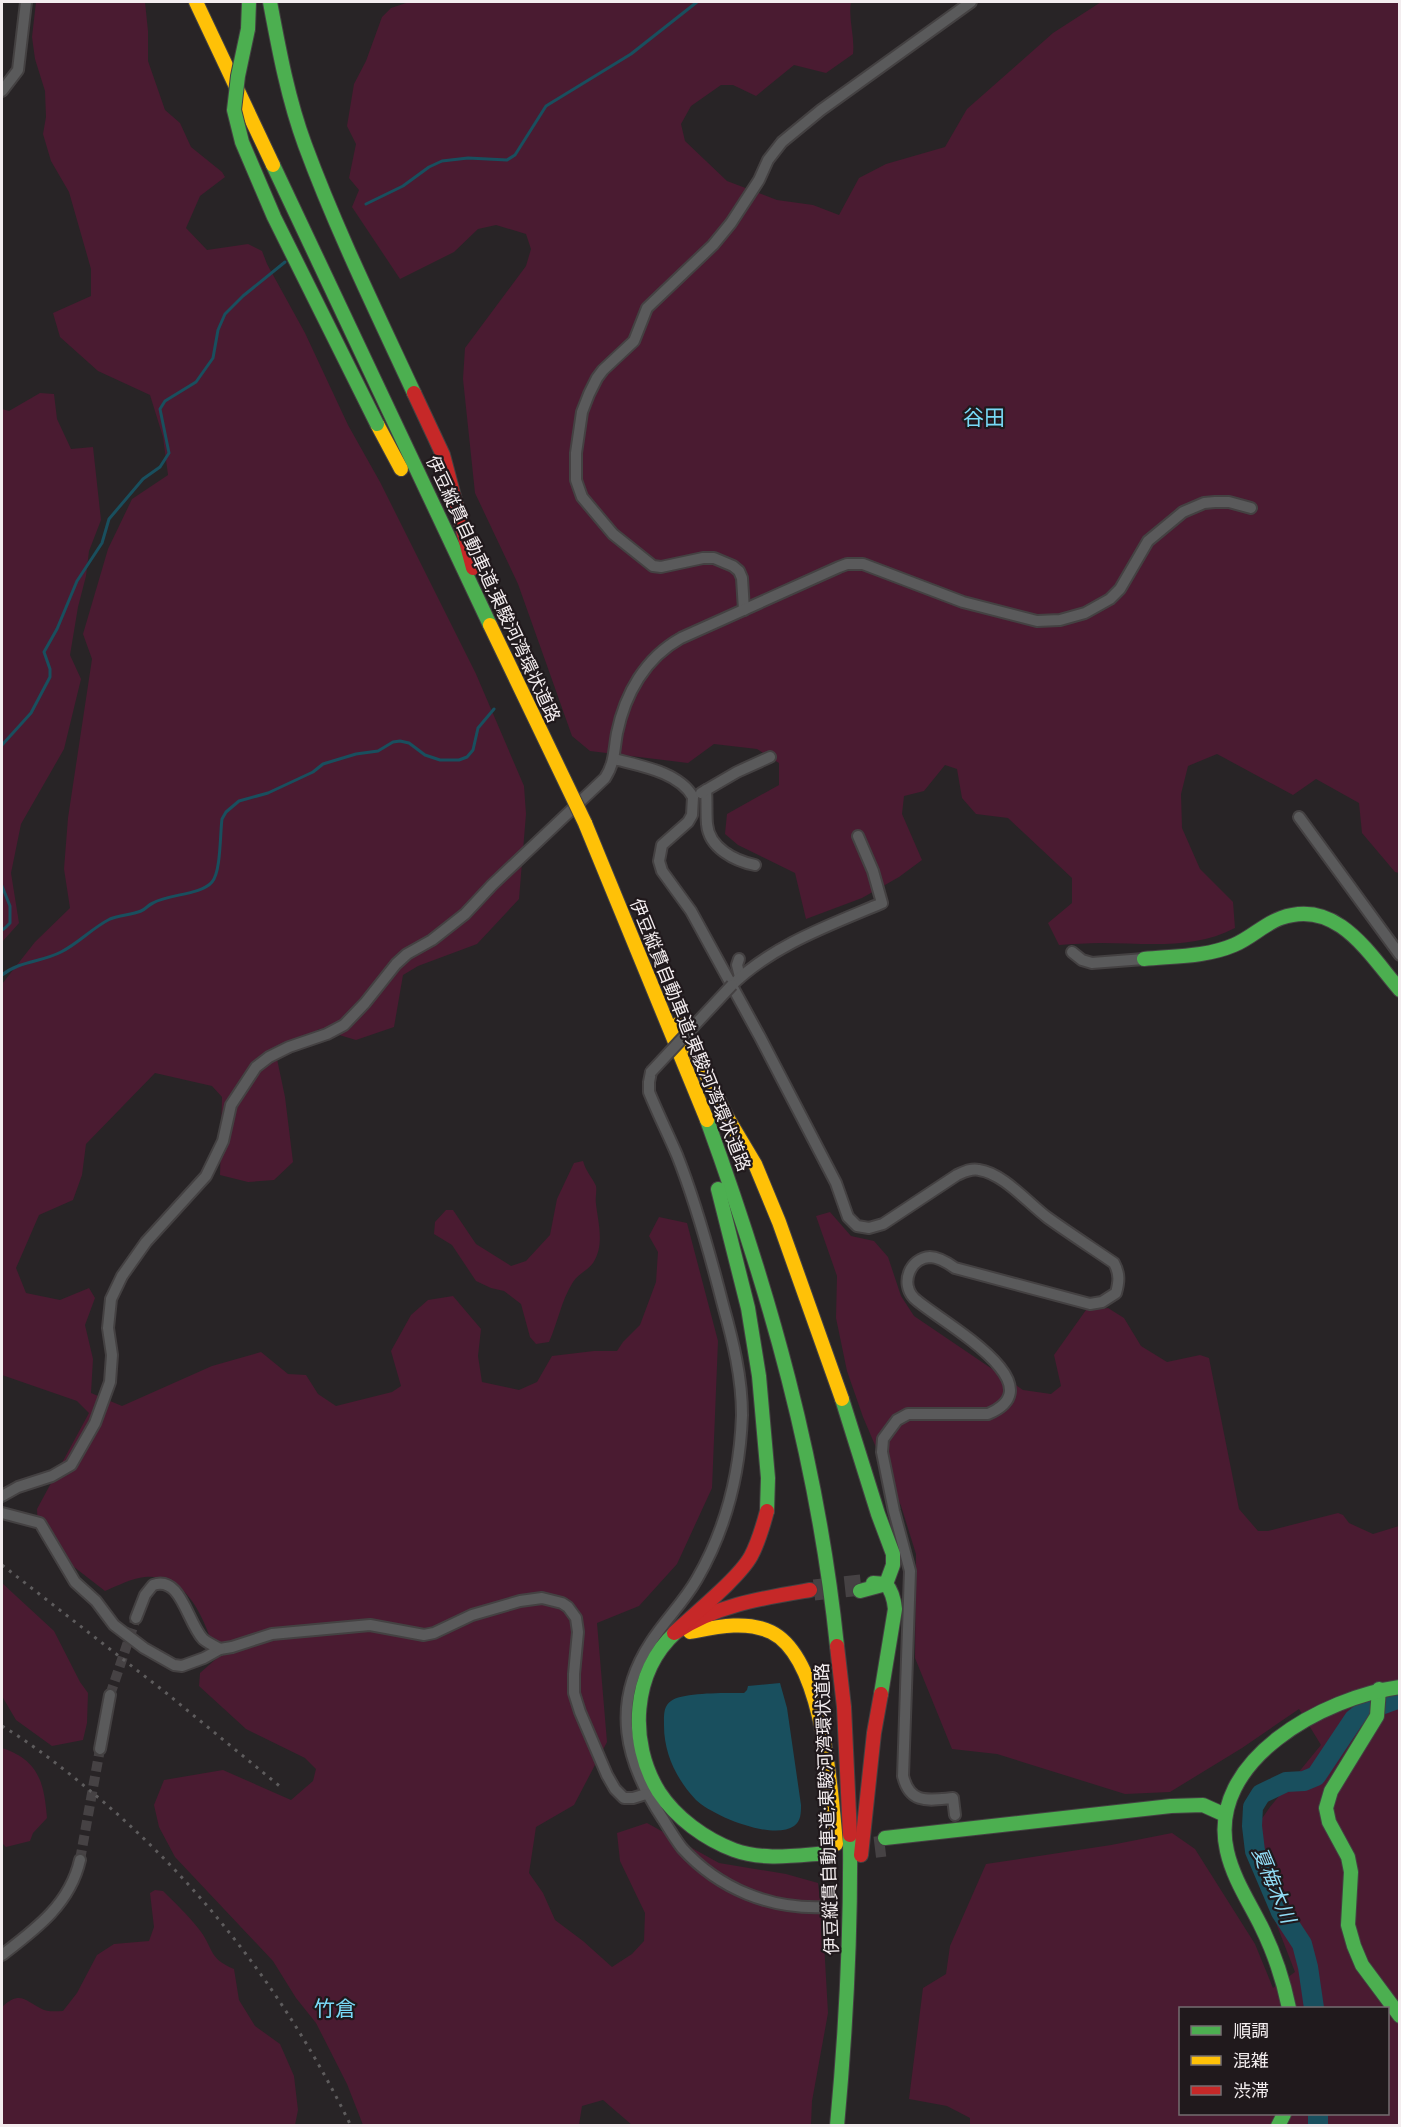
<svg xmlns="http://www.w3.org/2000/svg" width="1401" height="2127" viewBox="0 0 1401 2127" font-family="'DM Sans','Noto Sans JP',sans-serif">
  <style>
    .green { fill: #4a1b31; fill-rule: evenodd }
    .water { fill: #194f5e }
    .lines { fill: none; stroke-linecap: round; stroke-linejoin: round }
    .stream { stroke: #194f5e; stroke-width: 3 }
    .river { stroke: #194f5e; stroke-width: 20 }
    .street-tunnel { stroke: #464244; stroke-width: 10; stroke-dasharray: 10 5; stroke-linecap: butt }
    .highway-tunnel { stroke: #464244; stroke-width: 21; stroke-dasharray: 21 10; stroke-linecap: butt }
    .street-casing { stroke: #444142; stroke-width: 14 }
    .fast-casing { stroke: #444142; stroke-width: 16 }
    .slow-casing { stroke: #444142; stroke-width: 16 }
    .jam-casing { stroke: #444142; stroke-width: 16 }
    .street { stroke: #5a5a5b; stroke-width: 10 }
    .fast { stroke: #4caf50; stroke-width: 14 }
    .slow { stroke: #ffc107; stroke-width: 14 }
    .jam { stroke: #c62828; stroke-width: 14 }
    .rail { stroke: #5e5c5d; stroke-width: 3; stroke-dasharray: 3 6; stroke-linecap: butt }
    .street-bridge-casing { stroke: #444142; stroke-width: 14; stroke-linecap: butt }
    .fast-bridge-casing { stroke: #444142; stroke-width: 16; stroke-linecap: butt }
    .slow-bridge-casing { stroke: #444142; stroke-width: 16; stroke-linecap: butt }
    .street-bridge { stroke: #5a5a5b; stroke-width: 10 }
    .fast-bridge { stroke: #4caf50; stroke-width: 14 }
    .slow-bridge { stroke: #ffc107; stroke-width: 14 }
    .labels { text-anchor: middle; stroke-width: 4.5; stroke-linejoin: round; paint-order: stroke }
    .street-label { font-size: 18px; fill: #f3edef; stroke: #20191c }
    .water-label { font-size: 20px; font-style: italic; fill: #92def7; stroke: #20191c }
    .quarter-label { font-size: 21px; fill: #78d9f6; stroke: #20191c }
  </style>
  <rect width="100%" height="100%" fill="#282426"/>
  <g class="green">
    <path d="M36,2H145L148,31V61L165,110L180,123L191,147L222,172L225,177L200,196L186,228L207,250L248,244L262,251L267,264L305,333L348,425L380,482L476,674L524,786L526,814L519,899L477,944L418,966L403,975L394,1027L356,1040L319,1029L277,1059L285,1097L293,1162L274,1180L248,1182L220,1175L222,1097L212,1086L155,1073L86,1144L82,1175L73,1200L39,1215L16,1268L26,1293L60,1300L89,1288L95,1298L85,1325L93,1359L91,1393L122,1406L212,1366L261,1352L288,1374L306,1375L318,1394L336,1406L392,1392L401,1386L391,1351L411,1315L428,1300L453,1296L481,1329L478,1356L482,1382L519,1390L537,1382L552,1356L594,1351H617L623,1342L640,1325L656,1282L658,1252L649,1236L659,1217L687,1223L718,1341L712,1488L677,1564L639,1606L597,1623L607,1742L574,1805L536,1827L529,1873L543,1893L555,1920L583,1941L612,1967L632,1954L644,1941L645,1913L620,1861L617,1833L647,1823L719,1863L786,1874L818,1883L823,1925L828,2013L812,2101L811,2125H632L603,2100L582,2106L579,2125H363L347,2084L316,2023L296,1998L273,1961L175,1857L159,1827L154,1805L164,1780L223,1770L291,1800L313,1781L316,1769L305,1758L246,1729L199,1686L200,1673L217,1658C206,1623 189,1573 145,1577C132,1578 117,1586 105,1591L56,1553L38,1530L37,1509L89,1413L77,1401L2,1375V984L35,942L70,908L64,869L68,818L92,659L83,634L108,549L132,499L168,475L163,437L150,395L98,371L60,337L53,313L91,296V269L69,192L51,161L43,134L46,117L45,91L35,59L32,37Z"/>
    <path d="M409,2H851C848,19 855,36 853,54L826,73L794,65L756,96L733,85H721L691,106L681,124L685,141L727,181L777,200L813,205L839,215L859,178L886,164L945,147L967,109L1053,33L1101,2H1399V873L1395,872L1362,833L1359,803L1316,779L1293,795L1217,754L1188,766L1181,794L1182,828L1200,869L1233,902L1235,928C1193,950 1147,943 1101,943C1087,943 1073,944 1059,945L1048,923L1072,903V878L1008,818L976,814L962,798L957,769L945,765L924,791L904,796L902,814L922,860L899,877L862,898L806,919L795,873L738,845L725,834L727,814L779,785V763L757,749L714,744L688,763L590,751L572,736L518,584L475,493L463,379L465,348L526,266L531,249L526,234L496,225L478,229L454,252L400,279L352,207L359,190L349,178L356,144L347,126L354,84L366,61L382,17L391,8Z"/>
    <path d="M40,393L54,394L57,419L71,449L93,447L101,520L89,551L86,576L78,607L70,655L81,679L64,749L21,824L11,873L19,923L2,942V409L9,411Z"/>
    <path d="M583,1161C586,1172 592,1177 596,1186C597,1191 595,1198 596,1204C598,1222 605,1245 593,1263C588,1270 578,1274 573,1282C561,1301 558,1322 549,1342L536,1344L530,1337L521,1304L504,1291L491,1288L476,1281L452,1245L434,1234L435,1222L446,1210H453L476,1244L511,1266L526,1261L550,1235L557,1199L574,1163Z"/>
    <path d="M830,1212L851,1236L874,1241L888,1257L901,1296L914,1316L1023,1390L1051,1394L1061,1386L1054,1355L1086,1310L1108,1308L1124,1318L1141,1346L1167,1362L1200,1355L1209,1358L1239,1509L1258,1531H1268L1338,1513L1343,1515L1349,1523L1373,1534L1399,1526V2125H970V2118L947,2106L909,2099L923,1988L946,1974L950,1946L986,1864L1111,1845L1172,1833L1195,1849L1255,1944L1273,1988L1295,1972L1245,1843L1270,1807L1321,1745L1299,1709L1242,1748L1170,1792L1125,1794L997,1754L952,1749L915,1658L916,1554L901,1506L863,1417L847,1371L836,1318L837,1276L816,1216ZM1180,2008H1388V2114H1180Z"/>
    <path d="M2,1583L54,1631L80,1682L88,1693L87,1723L83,1740L52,1746L16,1720L2,1696Z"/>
    <path d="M2,1748C38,1760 44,1781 47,1818L33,1833L30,1841L6,1847L2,1843Z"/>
    <path d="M155,1890L163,1891C175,1903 188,1915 198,1928C214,1947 207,1958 234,1969L239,2000L255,2026L280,2044L294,2076L298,2110L295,2125H2V2007C21,1989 26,2002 44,2010C49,2012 57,2011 63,2011L77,1993L97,1955L114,1944L149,1941L154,1927L150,1893Z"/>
  </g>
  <path class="water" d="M780,1683L787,1708L801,1805C801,1813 801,1821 794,1826C773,1841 713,1816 696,1800C677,1780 664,1754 664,1726C664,1717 663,1706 671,1701C682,1692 728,1693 744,1693L747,1690L748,1686Z"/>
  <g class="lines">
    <g class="stream">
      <path d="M366,204L403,186L429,167L442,161L468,158L507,160L515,155L546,106L631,54L697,2"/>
      <path d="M2,745L31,713L50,677V669L44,652L57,629L77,581L102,543L109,519L143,479L160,467L169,453L160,409L165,401L196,382L213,358L218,330L225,314L243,296L285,262"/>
      <path d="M2,886L10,906V923L5,928L2,930"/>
      <path d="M2,975C19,961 42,962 61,952C79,943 92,928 110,919C120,915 131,915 141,911C146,909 148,905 153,903C168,894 201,895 212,882C221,872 220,833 222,819L226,812L239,801L268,793L313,772L323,764L356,754L378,751L393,742L400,741L409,743L425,755L440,760H459L467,757L473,750L478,728L494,709"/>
    </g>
    <g class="river">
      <path d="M1314,2008L1308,1967L1302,1944L1281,1912L1255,1851L1252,1826L1253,1807L1261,1794L1286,1782L1304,1781L1316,1776L1354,1719L1364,1711L1400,1698"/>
      <path d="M1318,2126V2114"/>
    </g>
    <g class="street-tunnel">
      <path d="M110,1695L136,1618"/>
      <path d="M80,1860L100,1749"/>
    </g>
    <g class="highway-tunnel">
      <path d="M814,1590L861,1585"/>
      <path d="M844,1851L885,1846"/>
    </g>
    <g class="street-casing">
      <g id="street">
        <path d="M2,91L18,70L26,2"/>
        <path d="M744,610L742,578L739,571L733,566L714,558H703L661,567L653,566L613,534L582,497L576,480V453L582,412L589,394L597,378L603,370L634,341L647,308L713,245L731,223L759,180L768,160L782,142L821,110L971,2"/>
        <path d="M614,759C641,766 679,772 693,797L692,815L688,822L662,845L659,861L662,871L691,911L760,1037L836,1183L848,1217L857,1226L869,1228L883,1224L957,1175C964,1172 971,1168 979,1170C1003,1173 1029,1204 1048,1218C1069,1233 1092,1248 1114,1263C1120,1274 1119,1282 1116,1293L1102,1302L1090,1304L955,1268C948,1263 939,1257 930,1257C910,1258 900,1283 914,1298C934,1318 1060,1384 988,1414H908L897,1420L883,1439L882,1452L894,1511L910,1571L903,1776C910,1805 929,1800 953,1798L955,1815"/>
        <path d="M706,790C707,802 706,813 707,824C709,848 735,861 755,865"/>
        <path d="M701,793L737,772L770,757"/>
        <path d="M1299,817L1400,955"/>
        <path d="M1072,952L1082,960L1092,963L1144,959"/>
        <path d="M739,959L737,965L740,977"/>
        <path d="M732,985C773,945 830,925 882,903L873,871L858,836"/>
        <path d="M651,1072L649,1082V1092C658,1114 668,1134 677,1155C696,1203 710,1254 723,1305C733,1341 742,1377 742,1415C740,1472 726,1529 697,1579C684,1602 665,1620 651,1642C610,1704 625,1762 663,1819C669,1829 675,1839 682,1848C719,1889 771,1910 826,1907"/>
        <path d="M2,1496L18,1487L52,1476L71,1465L95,1423L110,1382L112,1355L108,1328L111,1299L122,1276L146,1242L206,1176L223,1141L231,1105L256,1067L269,1057L289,1047L327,1034L344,1025L365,1003L396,964L407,954L432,940L465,914L492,885L605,778C615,763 614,749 617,733C625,694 645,658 681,638L839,567L847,564H863L963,602L1037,621L1060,620L1085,613L1110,599L1120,589L1148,541L1183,512L1204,503L1215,502H1229L1251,508"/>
        <path d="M2,1513L40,1523L75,1582L96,1601L114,1625L144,1648L174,1665L182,1666L204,1658L220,1649L232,1647L272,1634L370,1625L424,1635L434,1633L472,1615L520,1601L542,1598L562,1603L568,1607L576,1618L578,1632L574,1674V1693L580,1712L607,1775L615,1789L624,1798H633L646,1794"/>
        <path d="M136,1618L145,1595L153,1585C181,1575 187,1622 203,1639C208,1643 214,1646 220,1649"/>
        <path d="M100,1749L110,1695"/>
        <path d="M2,1955C36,1929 70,1904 80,1860"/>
      </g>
    </g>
    <g class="fast-casing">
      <g id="fast">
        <path d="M270,2C279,50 288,99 305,145C336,229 376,311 414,393"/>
        <path d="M248,29L249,2"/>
        <path d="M273,165L490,625"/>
        <path d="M1144,959C1174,956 1206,957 1234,945C1251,938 1264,924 1281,918C1337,898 1369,954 1400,990"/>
        <path d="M707,1120C770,1293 818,1463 837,1646"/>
        <path d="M718,1189L748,1308L759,1376L768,1478L767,1511"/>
        <path d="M842,1399L878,1514L893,1554V1565L886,1584L860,1591"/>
        <path d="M873,1583L886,1584C892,1591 894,1599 895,1609L881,1694"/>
        <path d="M676,1632C632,1672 628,1742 659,1792C676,1818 705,1839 734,1850C764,1861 798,1855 829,1853"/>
        <path d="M1379,1689L1377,1716L1331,1791L1326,1808L1329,1822L1348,1857L1351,1872L1348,1925L1354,1946L1362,1965L1400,2016"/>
        <path d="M885,1838L1171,1806L1203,1805L1223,1814"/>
        <path d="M1289,2008C1283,1979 1274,1952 1261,1926C1249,1902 1233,1878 1227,1851C1206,1760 1325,1697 1400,1687"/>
        <path d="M837,2126C846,2029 851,1932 850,1835"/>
        <path d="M1278,2126L1284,2114"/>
      </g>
    </g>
    <g class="slow-casing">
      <g id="slow">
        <path d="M196,2L273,165"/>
        <path d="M377,424L401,469"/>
        <path d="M585,823L707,1120"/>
        <path d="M678,1024L695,1052L727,1117L755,1164L779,1222L842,1399"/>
        <path d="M690,1632C716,1627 746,1620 771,1632C824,1658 831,1791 836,1844"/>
      </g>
    </g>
    <g class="jam-casing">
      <g id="jam">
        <path d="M414,393L443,455L473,568"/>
        <path d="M676,1632C716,1605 763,1598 810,1590"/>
        <path d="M674,1633C694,1614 739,1578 751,1556C759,1541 763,1526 767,1511"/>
        <path d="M837,1646L844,1707L850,1835"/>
        <path d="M861,1855L874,1733L881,1694"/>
      </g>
    </g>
    <use href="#street" class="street"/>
    <use href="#fast" class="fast"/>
    <use href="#slow" class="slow"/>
    <use href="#jam" class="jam"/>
    <g class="rail">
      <path d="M2,1565L165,1692L282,1788"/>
      <path d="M2,1726C37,1747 69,1773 100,1799C206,1889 290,2001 351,2126"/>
    </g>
    <g class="street-bridge-casing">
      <path id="street-bridge" d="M651,1072L732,985"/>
    </g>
    <g class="fast-bridge-casing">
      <path id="fast-bridge" d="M248,29L238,76L234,110L242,142L274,217L377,424"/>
    </g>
    <g class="slow-bridge-casing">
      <path id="slow-bridge" d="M490,625L585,823"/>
    </g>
    <use href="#street-bridge" class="street-bridge"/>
    <use href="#fast-bridge" class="fast-bridge"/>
    <use href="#slow-bridge" class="slow-bridge"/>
  </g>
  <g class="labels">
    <g class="street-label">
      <text transform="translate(493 589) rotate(65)" y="6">伊豆縦貫自動車道;東駿河湾環状道路</text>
      <text transform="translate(690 1035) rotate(68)" y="6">伊豆縦貫自動車道;東駿河湾環状道路</text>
      <text transform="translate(827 1809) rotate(-92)" y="6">伊豆縦貫自動車道;東駿河湾環状道路</text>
    </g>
    <g class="water-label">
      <text transform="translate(1274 1885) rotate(67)" y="7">夏梅木川</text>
    </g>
    <g class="quarter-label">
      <text x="984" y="425">谷田</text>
      <text x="335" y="2016">竹倉</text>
    </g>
  </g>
  <rect width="1401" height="2127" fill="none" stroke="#f3edef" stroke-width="6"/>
  <rect x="1179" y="2007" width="210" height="108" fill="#20191c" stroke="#746e70" stroke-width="1.5"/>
  <rect x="1191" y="2026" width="30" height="9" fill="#4caf50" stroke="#746e70" stroke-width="1.5"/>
  <text x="1233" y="2037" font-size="18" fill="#f3edef">順調</text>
  <rect x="1191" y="2056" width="30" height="9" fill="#ffc107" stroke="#746e70" stroke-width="1.5"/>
  <text x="1233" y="2067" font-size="18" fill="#f3edef">混雑</text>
  <rect x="1191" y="2086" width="30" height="9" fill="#c62828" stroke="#746e70" stroke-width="1.5"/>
  <text x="1233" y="2097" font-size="18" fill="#f3edef">渋滞</text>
</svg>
